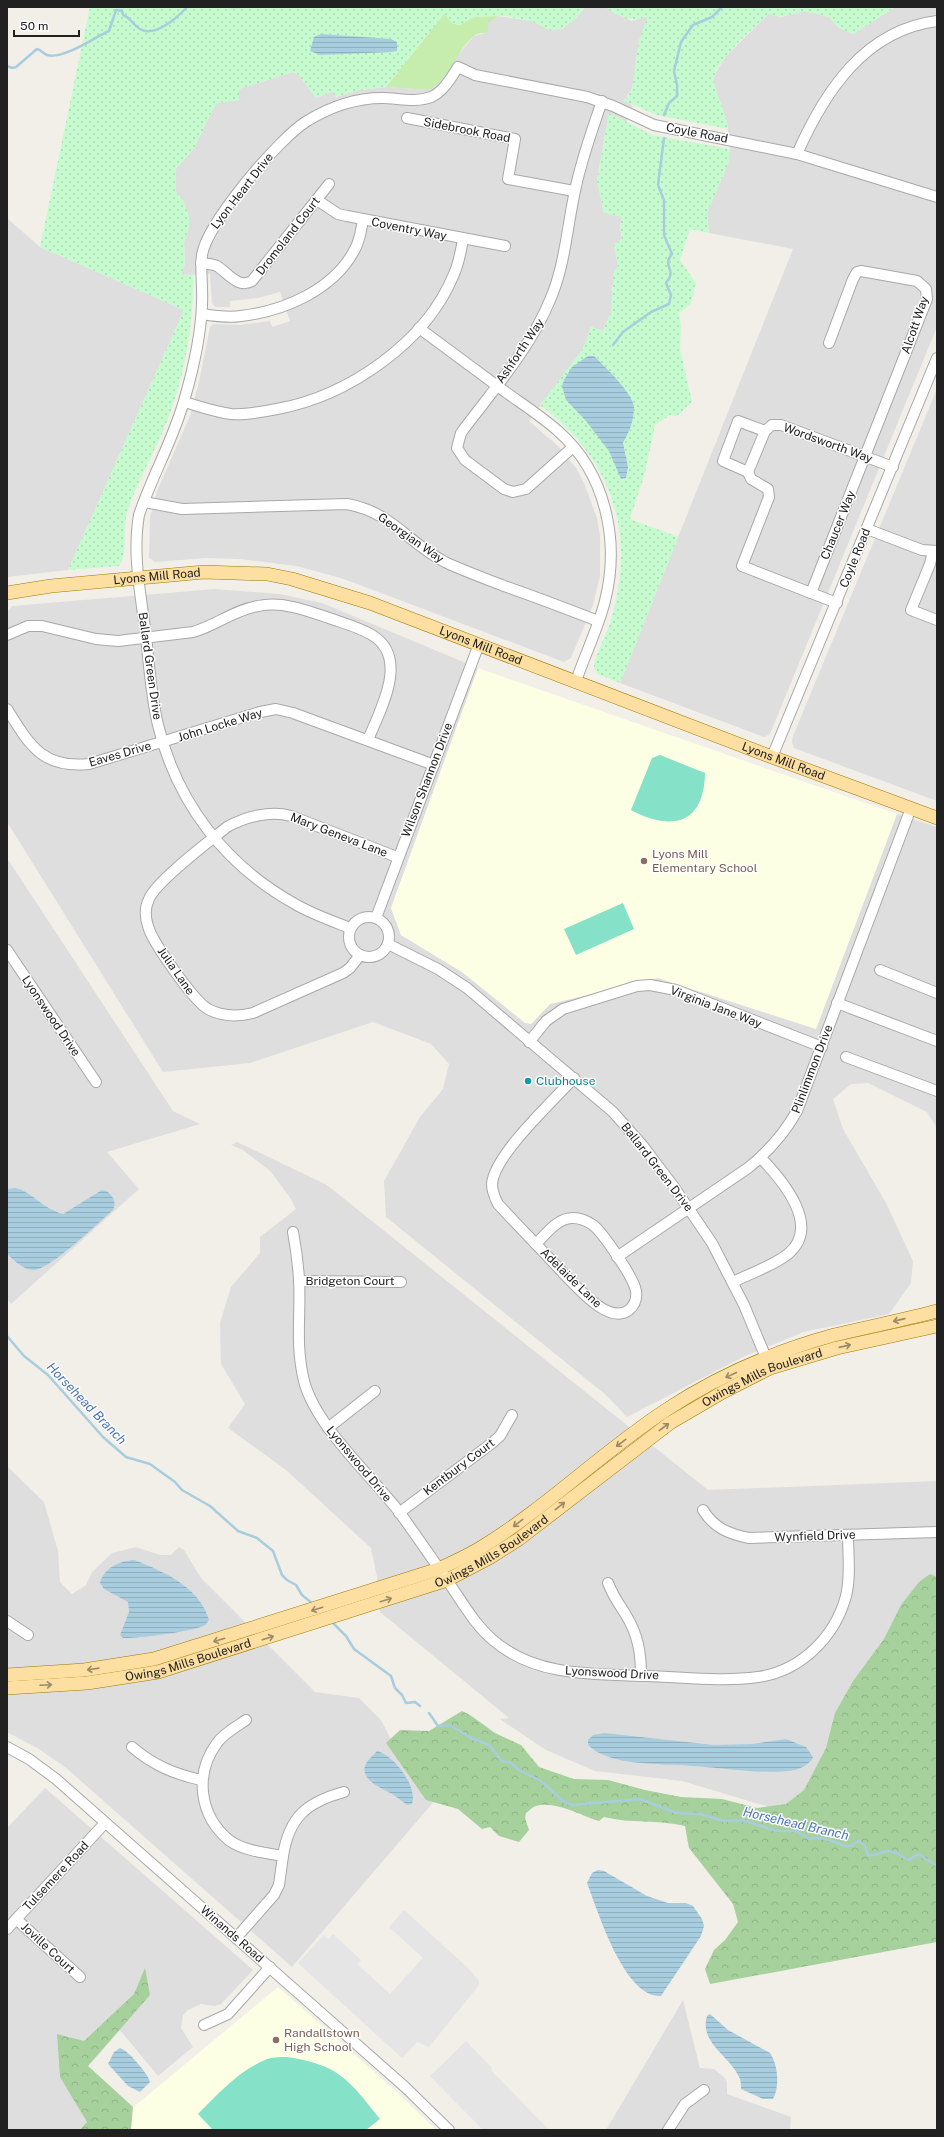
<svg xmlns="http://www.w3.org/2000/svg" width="944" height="2137" viewBox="0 0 944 2137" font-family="'Public Sans',sans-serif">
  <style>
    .residential { fill: #dfdede }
    .education { fill: #fcffe3 }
    .grass { fill: #c6ecae }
    .forest { fill: url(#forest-crowns) }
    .park { fill: url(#park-dots) }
    .pitch { fill: #85e1c7 }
    .parking { fill: #e5e5e5 }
    .water { fill: url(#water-rules) }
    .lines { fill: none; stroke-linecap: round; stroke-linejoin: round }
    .stream { stroke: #a8cddf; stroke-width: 2.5 }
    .minor-casing { stroke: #a8a8a8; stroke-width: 12 }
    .major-casing { stroke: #9e7a00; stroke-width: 14 }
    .minor { stroke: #fff; stroke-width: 10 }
    .major { stroke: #fddfa1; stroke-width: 13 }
    .oneway { stroke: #9a8a67 }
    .education-dot { fill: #8d6e63; stroke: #fff; stroke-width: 1.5 }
    .culture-dot { fill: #0f9aa8; stroke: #fff; stroke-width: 1.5 }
    .labels { text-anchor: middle; stroke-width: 3; stroke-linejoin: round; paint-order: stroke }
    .street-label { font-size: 12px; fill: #212121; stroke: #fff }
    .education-label { font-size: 12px; fill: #785e54; stroke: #fff; text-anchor: start }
    .culture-label { font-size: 12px; fill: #0d838f; stroke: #fff; text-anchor: start }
    .water-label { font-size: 13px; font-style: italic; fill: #4a75b4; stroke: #fff }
  </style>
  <defs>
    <pattern id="forest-crowns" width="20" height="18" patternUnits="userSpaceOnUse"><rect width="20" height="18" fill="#a6d19c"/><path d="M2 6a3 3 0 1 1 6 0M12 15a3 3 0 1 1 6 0" fill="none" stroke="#8fb386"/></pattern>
    <pattern id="park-dots" width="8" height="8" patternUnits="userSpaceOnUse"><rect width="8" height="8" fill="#c6fbcf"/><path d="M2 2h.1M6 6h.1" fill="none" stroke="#aad7b1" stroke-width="1.8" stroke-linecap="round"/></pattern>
    <pattern id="water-rules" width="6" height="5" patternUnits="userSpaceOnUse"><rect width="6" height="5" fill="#a8cddf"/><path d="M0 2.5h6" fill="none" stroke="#90b0bf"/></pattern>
  </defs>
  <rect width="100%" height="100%" fill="#f2efe8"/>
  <g class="residential">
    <path d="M585,7H605L631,21L649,16L639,41L632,89L624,100L633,106L626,122L609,113L597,180L604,213L622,216L620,226L622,239L614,245L618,266L612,288L614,297L611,312L603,331L591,327L583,349L529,421L558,446L576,468L584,483L597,518L600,536V576L593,605L571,658L564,662L344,579L297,566L239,559L206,558L155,562L149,558L150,517L157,491L190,416L199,382L210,327L213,324L240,325L270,321L272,327L290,321L280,292L258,298L230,301V307H215L212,303L210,274L181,275L185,264L184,242L189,227V217L183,201L176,192V169L194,148L212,111L217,103L239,100V89L292,72L298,74L316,98L333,91L336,97L359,90L386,87L428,90L474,36L485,33L488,24L498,16L532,21L550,30L562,29L576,18Z"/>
    <path d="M895,7H937V327L770,734L764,737L620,683L793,249L709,233L707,213L728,164L730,149L727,122L713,81L716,72L726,56L768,14L781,17L804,11L829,17L839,28L853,34Z"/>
    <path d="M7,218L40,247L184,310L68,570L7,577Z"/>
    <path d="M937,389V801L794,748L792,742L793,736Z"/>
    <path d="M215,589L280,594L322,603L478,668L391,908L401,935L462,972L531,1024L550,1004L658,978L816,1029L897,814L937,827V1128L927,1112L868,1083L851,1084L833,1099L843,1129L886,1203L913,1261L911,1283L889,1314L804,1332L745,1356L627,1417L606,1395L386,1217L384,1181L420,1117L443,1089L449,1064L431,1044L373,1022L250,1063L163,1072L7,822V612L12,606Z"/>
    <path d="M7,858L173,1111L200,1124L107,1152L139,1189L11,1304L7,1298Z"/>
    <path d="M237,1142L327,1185L708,1490L937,1481V1574L793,1814L682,1781L595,1771L546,1750L500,1719L509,1718L380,1612L377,1577L371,1548L286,1470L228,1428L245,1404L221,1364L220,1323L231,1287L260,1253V1237L296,1209L289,1196L270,1171L243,1150L231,1145Z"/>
    <path d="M7,1466L44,1502L58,1551L60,1582L72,1594L86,1585L92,1572L112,1553L136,1547L160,1555H171L179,1547L184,1550L201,1578L315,1692L359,1698L381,1720L396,1749L437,1798L292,1967L65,1767L37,1748L7,1732Z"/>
    <path d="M45,1788L253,1970L221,2004L215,2006L201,2004L188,2010L183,2015L181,2028L193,2047L158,2076L120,2030L88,2066L133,2107L106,2130H7V1828Z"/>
    <path d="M683,2000L700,2068L714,2069L724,2077L727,2082V2094L791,2117L790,2130H606Z"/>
  </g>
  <g class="education">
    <path d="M478,668L897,814L816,1029L658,978L550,1004L531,1024L525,1023L462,972L401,935L391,908Z"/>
    <path d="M278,1987L399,2094L436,2130H106Z"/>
  </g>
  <path class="grass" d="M444,14C460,32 458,21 475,17C483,16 491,16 498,16L488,24V32C483,34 478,32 474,36C455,51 450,80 428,90L386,87Z"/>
  <g class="forest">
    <path d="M930,1574L937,1577V1942L710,1984L705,1969L714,1950L725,1940L738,1922L733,1904L689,1848L685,1826C657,1819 631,1824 604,1817L599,1821C582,1816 555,1800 536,1806C532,1807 529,1811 526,1813L525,1818L529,1830L519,1842L499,1836L490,1827L482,1829L458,1809L426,1800L386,1743L400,1730L429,1731L462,1711L470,1715L495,1733L521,1745L539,1767L574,1779L608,1780L645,1790L681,1797L722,1799L757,1808L786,1804L804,1790L826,1748L835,1713L853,1681L884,1639L901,1605L919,1582Z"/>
    <path d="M145,1968L150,1995L88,2066L133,2107L131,2129L80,2130L87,2122L60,2077L57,2034L84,2041L134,1994Z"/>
  </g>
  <g class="park">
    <path d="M90,7H584L575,19L561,29L550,30L531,21L505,16L474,17L460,25L453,24L444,14L386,87L359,90L335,97L333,91L316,98L298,74L292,72L239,89V100L217,103L212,111L194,148L176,169V192L183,200L189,217V227L184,242L185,264L181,275H193C194,327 184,380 164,429C152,457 136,484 127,513C122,530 129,552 119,566L68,570L184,310L40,247Z"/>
    <path d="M605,7H895L853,34L839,28L829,17L804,11L781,17L768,14C756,26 710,65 714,82C717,98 726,112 728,129L657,115L624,101L632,90L639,41L648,16C629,23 622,18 605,7Z"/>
    <path d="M609,113L652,135L730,149L728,164L707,213L709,233L690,229L680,260L696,283L691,304L679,313L681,326L680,349L692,402L677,416L670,415L655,425L645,473L630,519L678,537L620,683L597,674C596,672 594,668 594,666C595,656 608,631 611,620C637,533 612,459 540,405L583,349L591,327L603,331L611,312L614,272L618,266L614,245L622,239L620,226L622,217L604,213L597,181Z"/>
  </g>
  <g class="pitch">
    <path d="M660,755L705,773C704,824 672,832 631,810L652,758Z"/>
    <path d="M623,903L634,929L576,955L564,929Z"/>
    <path d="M287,2057C339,2065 348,2079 380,2119L366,2130H213L198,2114C218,2094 239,2071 265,2060C271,2057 280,2057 287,2057Z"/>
  </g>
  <g class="parking">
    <path d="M404,1910L468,1968L479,1981V1985L429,2047L417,2042L402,2058L298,1963L324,1935L328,1939L333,1934L361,1960L357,1964L390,1994L423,1958L389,1927Z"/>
    <path d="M466,2041L492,2068L491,2070L549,2130H483L430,2076Z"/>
  </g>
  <g class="water">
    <path d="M321,34L391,39L397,42V51L391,52L320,55L310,51L314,37Z"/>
    <path d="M588,356H594C604,366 633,393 634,407C634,421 629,432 623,443L628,467L626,478L621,479L609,451L586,421L566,400L562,386L564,380L572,367Z"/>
    <path d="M16,1188C32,1192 43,1209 63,1214L102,1190L107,1191C113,1197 117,1201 113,1210C99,1222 49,1271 33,1270C23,1270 14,1260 7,1254V1189Z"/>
    <path d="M134,1560C163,1571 200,1587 209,1620C208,1621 207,1623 205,1625C197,1631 135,1639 123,1638L120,1635L129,1612L128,1602L104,1589L100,1583C104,1568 119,1561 134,1560Z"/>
    <path d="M604,1733L714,1745L752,1744L786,1739L806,1747L813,1757C809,1766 798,1770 788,1771C757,1774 724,1768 694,1766C670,1764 631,1765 609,1757C601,1754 594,1751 588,1745V1740L593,1735Z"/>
    <path d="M377,1751C394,1755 418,1787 412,1804L407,1805C402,1801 397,1797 392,1794C382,1788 361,1781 365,1766C367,1760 373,1756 377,1751Z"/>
    <path d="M598,1870L604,1871L647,1896L668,1903H686L693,1906L702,1919L704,1926L701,1936L661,1996C624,1998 598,1911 587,1883L592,1873Z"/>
    <path d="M710,2014L728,2030L770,2053C778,2065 780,2086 773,2099H763L741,2089C741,2086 741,2080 739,2077C730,2056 699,2043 707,2016Z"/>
    <path d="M120,2048C128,2050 149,2075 150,2082L140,2092L128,2086L108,2064L114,2052Z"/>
  </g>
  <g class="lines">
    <g class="stream">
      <path d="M231,7H239"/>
      <path d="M7,66L12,68L16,67L37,49C41,50 44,54 47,55C63,60 95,37 109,31L116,10L122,11L123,15C131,18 133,25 140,29C154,38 177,18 187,7"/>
      <path d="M664,115L669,103L677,96V85L674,71L681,42L693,25L712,17L722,7"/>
      <path d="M613,345L623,332L651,312L669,304L671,295L666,283C678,268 661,267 672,254L664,235V200L658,185L664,138"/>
      <path d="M7,1336L24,1356L48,1375L103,1437L126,1457L150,1464L175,1482L182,1490L210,1506L238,1531L257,1538L273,1551L282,1575L287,1580L296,1585L302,1595L313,1604"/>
      <path d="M331,1621L346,1636L354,1649L391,1676L395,1688L402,1695L406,1703L415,1702L420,1706"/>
      <path d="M429,1713L438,1726L450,1725L473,1739L489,1745L502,1761L511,1763L519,1770L541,1781L564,1802L573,1805L640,1799L677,1813L700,1814L724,1821L742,1820L777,1831H796L809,1839C827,1834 842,1848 850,1846C853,1845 856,1842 858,1841L864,1845L868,1855C876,1857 880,1852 887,1851C894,1850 903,1857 909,1860L918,1854L937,1866"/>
    </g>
    <g class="minor-casing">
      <g id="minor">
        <path d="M407,118L515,139L508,179L574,191"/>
        <path d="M797,154C824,93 864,30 937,21"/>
        <path d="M317,200L338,214L347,216L505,246"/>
        <path d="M201,263C206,264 213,264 217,266C228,273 238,289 252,281L329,184"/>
        <path d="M202,314C215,316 228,318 241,316C284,311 334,290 355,249C360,240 361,230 363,220"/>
        <path d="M419,328C446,348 473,368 500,388C519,402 540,415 558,431C606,473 620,541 605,601C598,628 585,655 576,681"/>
        <path d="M184,402C199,406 215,412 231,414C246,415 262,412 277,409C348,396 426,343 454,274C459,263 461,251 463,239"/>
        <path d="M765,431L748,472L723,461L738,421L765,431L772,425H781L893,467"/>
        <path d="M573,447L526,489L513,492L504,489L465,460L457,448L461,433C493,390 530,349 550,300C565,266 567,227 575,191C581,160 592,131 602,101"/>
        <path d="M748,472L751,479L768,489L769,497L742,566L811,593L927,299L926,289L917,281L861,271L857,272L853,279L829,343"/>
        <path d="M144,502L182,509L347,504C392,512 408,543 445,562C464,571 484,578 504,586C536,597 567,609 598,621"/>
        <path d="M867,529L922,550L937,551"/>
        <path d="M933,551L930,564L911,610L937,620"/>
        <path d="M811,593L837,603"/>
        <path d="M7,635L28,626H42L96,639L118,641L193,632C215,626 234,610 258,606C282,601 306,610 329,618C343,623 359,627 372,635C410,658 380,710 368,740"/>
        <path d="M7,709C29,744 42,769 89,764L260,712L276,709L293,713L434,765"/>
        <path d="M772,757L937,358"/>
        <circle cx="369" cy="937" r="20"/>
        <path d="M376,918L479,644"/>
        <path d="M350,928C332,921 312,914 295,904C225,865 177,803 158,725C151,696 149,665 146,635C141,596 132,555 139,515C152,476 173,440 184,401C193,370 201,336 202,304C203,287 200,271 202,255C207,223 279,138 307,121C330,107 355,98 382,98C398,98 416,103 431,97C443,92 451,78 458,67L475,75L587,97L613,106L654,125L797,154L937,197"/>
        <path d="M388,944L438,969L467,988L613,1112L643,1146L674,1187L712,1243L744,1305L769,1365"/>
        <path d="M7,950L96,1082"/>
        <path d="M360,955L350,968L343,973L253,1013C237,1017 223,1017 208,1009C194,1001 152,942 148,926C145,917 145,907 149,899C156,881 210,841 227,827C245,817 270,810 291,816L397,857"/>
        <path d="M880,970L937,993"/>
        <path d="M837,1003L937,1041"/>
        <path d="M529,1042L546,1021L563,1009L637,986L650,985L676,990L822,1047"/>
        <path d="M846,1057L937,1091"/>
        <path d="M293,1232C296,1248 298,1263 299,1279C301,1315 295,1344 304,1381C316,1427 371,1475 400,1513C417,1537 434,1561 451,1586C464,1605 476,1626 494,1641C537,1677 594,1674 646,1676C683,1677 722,1682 758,1677C801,1671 835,1637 846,1596C851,1576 848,1555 848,1535"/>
        <path d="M536,1244C546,1234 557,1218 573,1218C579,1218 587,1221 593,1225C603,1233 634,1278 636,1291C637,1298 635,1305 629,1310C609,1325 579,1289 565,1275C543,1251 520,1228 498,1204C495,1198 492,1191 492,1184C494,1155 554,1100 574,1078"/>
        <path d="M617,1257L748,1168C768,1152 784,1134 797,1111L911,808"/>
        <path d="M299,1281L401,1282"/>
        <path d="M733,1282C751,1273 773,1266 788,1254C822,1226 782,1180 761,1158"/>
        <path d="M328,1428L375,1391"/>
        <path d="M703,1510C714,1528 729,1534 749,1538L937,1532"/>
        <path d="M399,1513L492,1443L500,1436L512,1415"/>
        <path d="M608,1583C613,1596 619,1604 626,1615C638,1635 641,1653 641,1675"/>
        <path d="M7,1621L28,1635"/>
        <path d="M7,1747L29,1759L56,1779L405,2087L449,2130"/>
        <path d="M132,1747C153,1765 174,1774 201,1780"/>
        <path d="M283,1856C289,1817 307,1802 344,1792"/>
        <path d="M16,1919L80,1977"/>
        <path d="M7,1929L105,1823"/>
        <path d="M236,1938L274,1895L279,1885L283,1856C266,1853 245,1851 230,1841C199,1816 194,1774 217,1743C224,1733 236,1727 246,1720"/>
        <path d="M204,2025L228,2014L270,1967"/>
        <path d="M668,2130L685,2104L704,2090"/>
      </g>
    </g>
    <g class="major-casing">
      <g id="major">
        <path id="s1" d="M7,593L51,586L204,572L267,574L292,579L370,603L772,757L937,818"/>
        <path d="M7,1675L84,1670L154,1659L439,1569C453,1562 468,1556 482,1547C547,1507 602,1452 666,1410C716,1377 776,1351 834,1335C868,1327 903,1320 937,1311"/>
        <path id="s2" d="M7,1688L87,1683L158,1672L447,1580L489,1558L519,1539L670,1423L723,1392L770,1368L837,1348L937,1326"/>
      </g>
    </g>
    <use href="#minor" class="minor"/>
    <use href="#major" class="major"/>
  </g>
  <defs><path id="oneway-shaft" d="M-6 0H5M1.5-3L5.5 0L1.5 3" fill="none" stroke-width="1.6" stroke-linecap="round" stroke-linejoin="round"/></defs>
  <g class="oneway">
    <use href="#oneway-shaft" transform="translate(899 1320) rotate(167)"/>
    <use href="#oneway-shaft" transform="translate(845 1346) rotate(-13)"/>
    <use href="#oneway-shaft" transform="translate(731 1375) rotate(155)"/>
    <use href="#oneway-shaft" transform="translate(664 1427) rotate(-37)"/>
    <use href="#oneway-shaft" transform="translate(621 1443) rotate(143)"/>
    <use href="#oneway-shaft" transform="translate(560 1506) rotate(-38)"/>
    <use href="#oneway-shaft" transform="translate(518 1523) rotate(142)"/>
    <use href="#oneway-shaft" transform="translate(386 1600) rotate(-18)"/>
    <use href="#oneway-shaft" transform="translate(317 1609) rotate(162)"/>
    <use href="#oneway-shaft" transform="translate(268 1638) rotate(-18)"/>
    <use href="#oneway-shaft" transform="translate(219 1640) rotate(163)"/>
    <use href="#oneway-shaft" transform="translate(93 1669) rotate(172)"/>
    <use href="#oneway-shaft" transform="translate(46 1685) rotate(-3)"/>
  </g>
  <g class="education-dot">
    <circle cx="644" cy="861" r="4"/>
    <circle cx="276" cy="2040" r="4"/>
  </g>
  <circle class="culture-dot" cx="528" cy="1081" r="4"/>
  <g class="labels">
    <g class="street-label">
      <text transform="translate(467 130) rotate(11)" y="4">Sidebrook Road</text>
      <text transform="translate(697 133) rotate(11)" y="4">Coyle Road</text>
      <text transform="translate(242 191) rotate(-52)" y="4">Lyon Heart Drive</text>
      <text transform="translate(409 229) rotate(11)" y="4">Coventry Way</text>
      <text transform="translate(288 236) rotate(-52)" y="4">Dromoland Court</text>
      <text transform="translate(915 325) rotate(-71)" y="4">Alcott Way</text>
      <text transform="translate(520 351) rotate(-56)" y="4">Ashforth Way</text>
      <text transform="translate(828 443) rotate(20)" y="4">Wordsworth Way</text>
      <text transform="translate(838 525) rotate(-68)" y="4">Chaucer Way</text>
      <text transform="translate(411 538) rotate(35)" y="4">Georgian Way</text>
      <text transform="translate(855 558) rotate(-68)" y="4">Coyle Road</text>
      <text dy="4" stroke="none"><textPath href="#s1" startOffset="151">Lyons Mill Road</textPath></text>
      <text dy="4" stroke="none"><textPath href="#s1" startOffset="487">Lyons Mill Road</textPath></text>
      <text transform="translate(150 666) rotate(82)" y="4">Ballard Green Drive</text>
      <text transform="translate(220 725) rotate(-17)" y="4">John Locke Way</text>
      <text transform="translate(120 754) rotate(-16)" y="4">Eaves Drive</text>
      <text dy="4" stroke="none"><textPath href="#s1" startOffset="811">Lyons Mill Road</textPath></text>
      <text transform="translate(427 780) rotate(-69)" y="4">Wilson Shannon Drive</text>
      <text transform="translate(339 835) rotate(21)" y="4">Mary Geneva Lane</text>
      <text transform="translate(176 971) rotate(55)" y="4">Julia Lane</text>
      <text transform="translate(716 1007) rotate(21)" y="4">Virginia Jane Way</text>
      <text transform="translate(51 1016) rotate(56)" y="4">Lyonswood Drive</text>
      <text transform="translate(812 1069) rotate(-69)" y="4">Plinlimmon Drive</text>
      <text transform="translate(657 1167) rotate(52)" y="4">Ballard Green Drive</text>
      <text transform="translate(571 1278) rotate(44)" y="4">Adelaide Lane</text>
      <text x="350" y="1285">Bridgeton Court</text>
      <text dy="4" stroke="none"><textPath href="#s2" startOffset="832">Owings Mills Boulevard</textPath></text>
      <text transform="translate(359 1464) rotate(50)" y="4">Lyonswood Drive</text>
      <text transform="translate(459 1467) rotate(-37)" y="4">Kentbury Court</text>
      <text transform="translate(815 1536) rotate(-2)" y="4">Wynfield Drive</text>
      <text dy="4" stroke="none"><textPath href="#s2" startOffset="508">Owings Mills Boulevard</textPath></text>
      <text dy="4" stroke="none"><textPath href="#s2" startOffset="184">Owings Mills Boulevard</textPath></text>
      <text transform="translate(612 1673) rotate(3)" y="4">Lyonswood Drive</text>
      <text transform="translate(56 1876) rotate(-47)" y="4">Tulsemere Road</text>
      <text transform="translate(232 1934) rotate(41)" y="4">Winands Road</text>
      <text transform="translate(48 1948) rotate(43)" y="4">Joville Court</text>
    </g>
    <g class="education-label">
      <text x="652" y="858">Lyons Mill<tspan x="652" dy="14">Elementary School</tspan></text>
      <text x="284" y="2037">Randallstown<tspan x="284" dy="14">High School</tspan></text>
    </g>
    <g class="culture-label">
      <text x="536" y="1085">Clubhouse</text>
    </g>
    <g class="water-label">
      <text transform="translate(87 1403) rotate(46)" y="5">Horsehead Branch</text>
      <text transform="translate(796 1823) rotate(13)" y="5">Horsehead Branch</text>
    </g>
  </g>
  <rect width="944" height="2137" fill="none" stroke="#212121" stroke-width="16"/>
  <path d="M14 30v6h65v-6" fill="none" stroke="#212121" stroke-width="2"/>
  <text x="20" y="30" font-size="12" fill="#212121" stroke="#ffffff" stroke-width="3" paint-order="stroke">50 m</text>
</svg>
